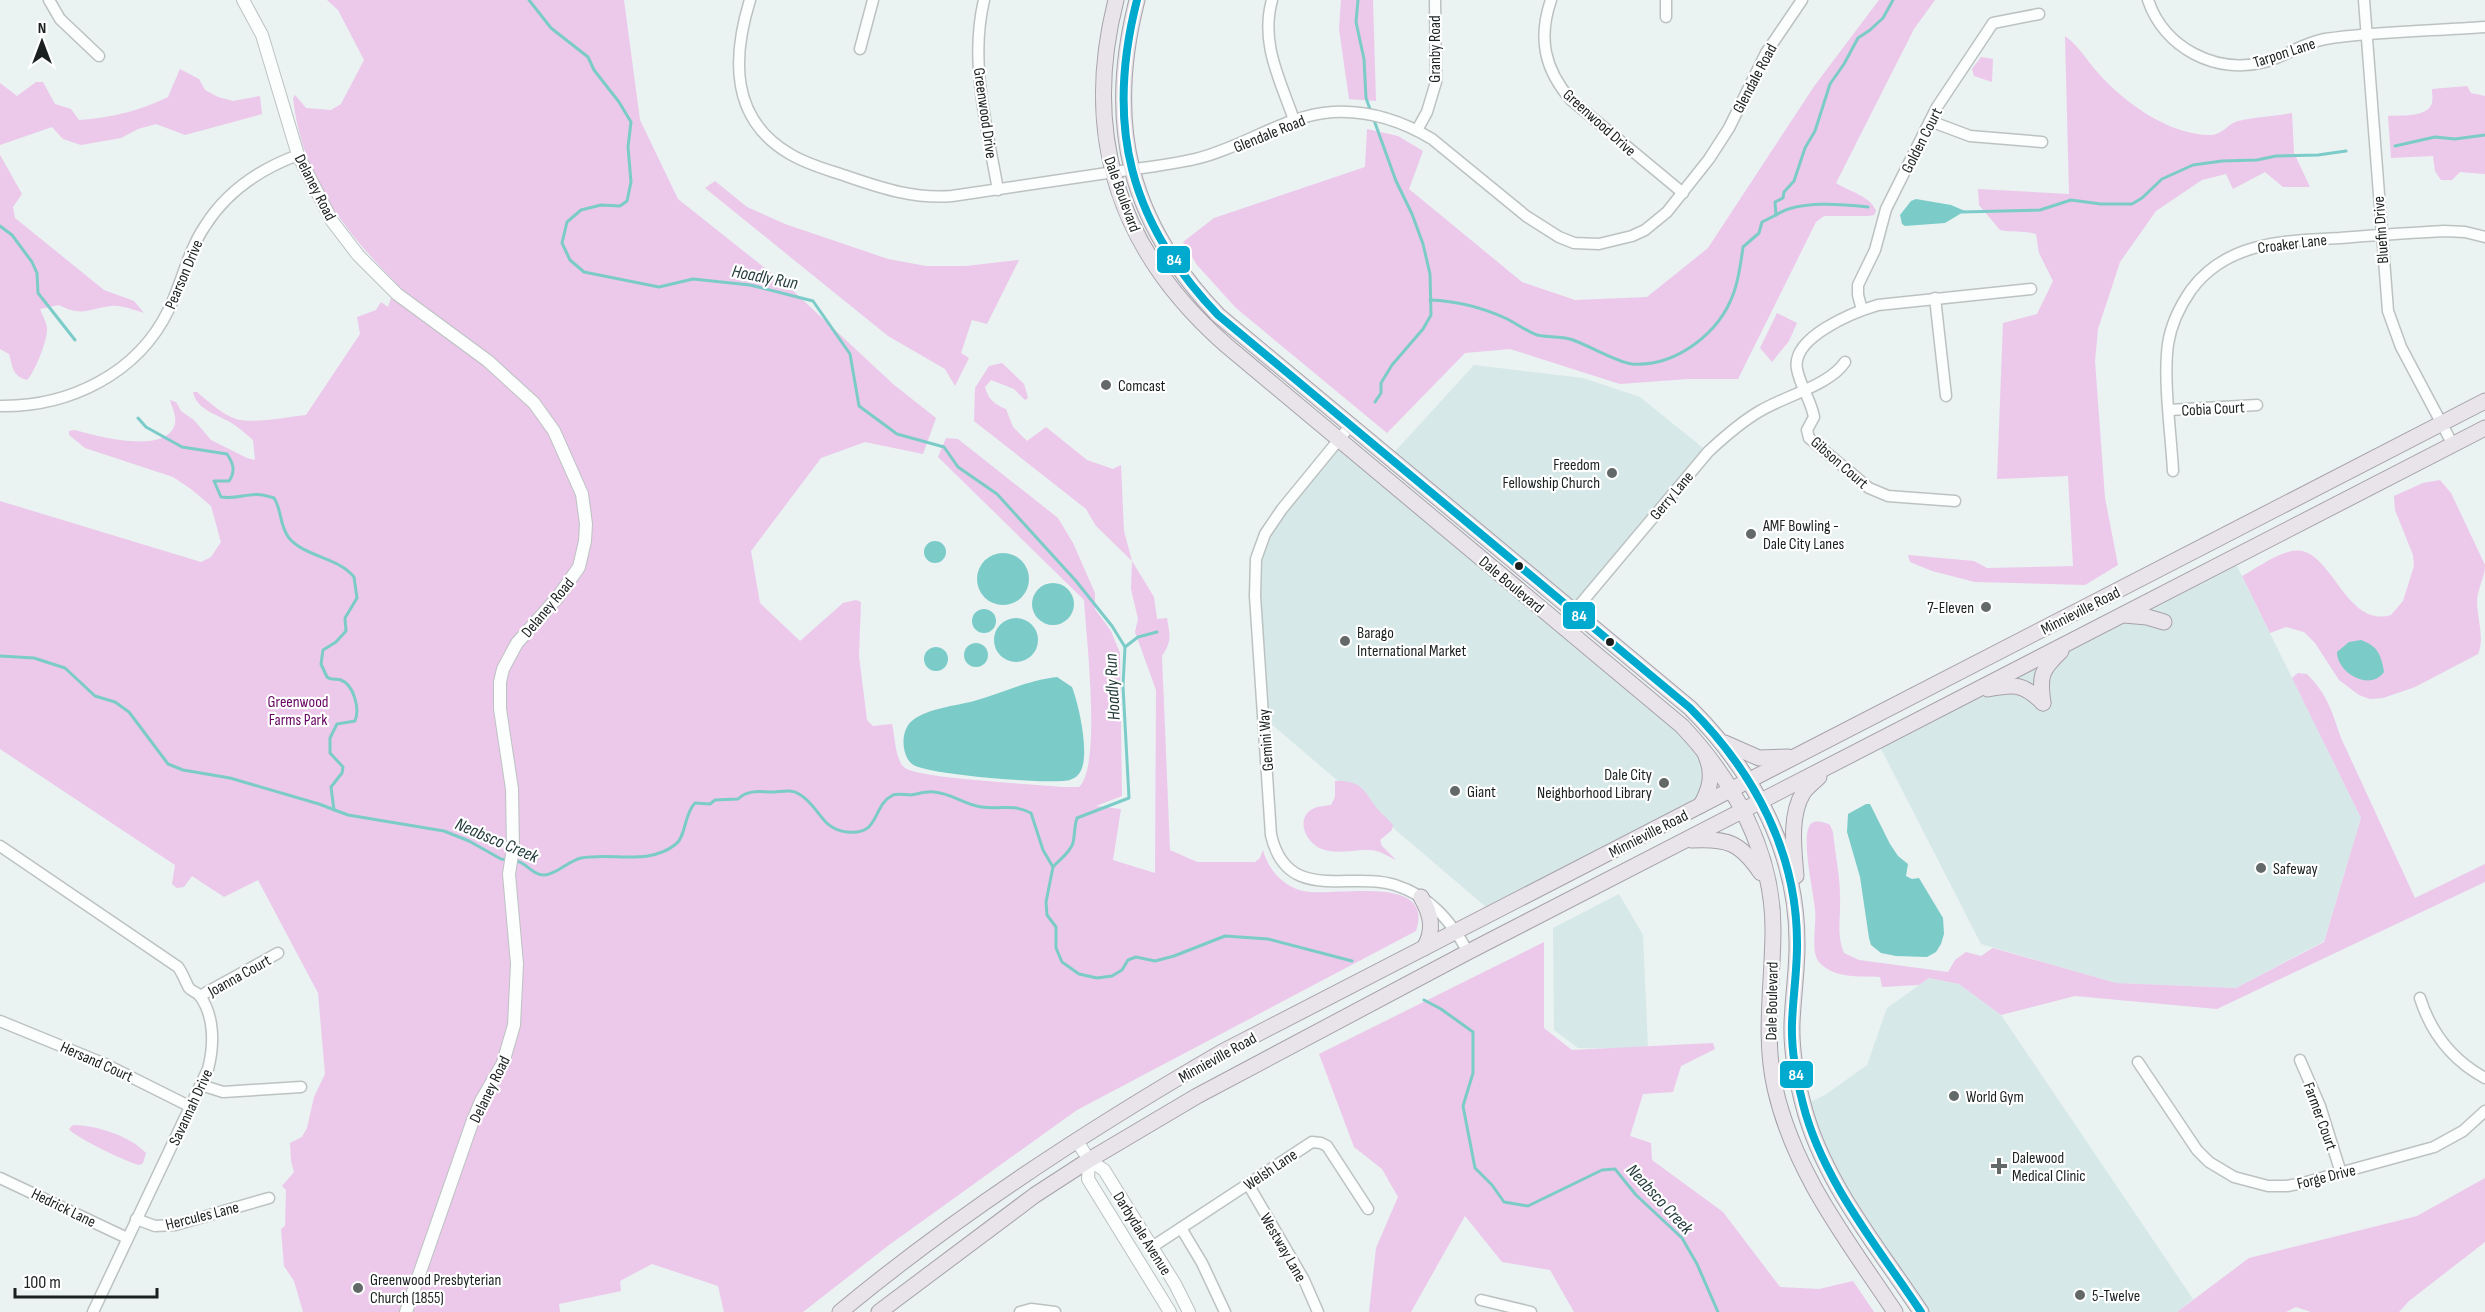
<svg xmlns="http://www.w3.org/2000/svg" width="2485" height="1312" viewBox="0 0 2485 1312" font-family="'Sofia Sans Condensed',sans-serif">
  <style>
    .built { fill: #d7e8e8 }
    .green { fill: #ecc8eb }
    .water { fill: #7bccc9 }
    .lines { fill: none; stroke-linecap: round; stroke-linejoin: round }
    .stream { stroke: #7bccc9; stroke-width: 3 }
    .minor-casing { stroke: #bcc2c2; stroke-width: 13 }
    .tertiary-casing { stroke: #bcc2c2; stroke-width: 14 }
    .primary-casing { stroke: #a7a2aa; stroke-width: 17 }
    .minor { stroke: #fcfdfd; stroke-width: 10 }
    .tertiary { stroke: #fcfdfd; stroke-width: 12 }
    .primary { stroke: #e8e4e9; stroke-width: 15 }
    .bus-1-casing { stroke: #fff; stroke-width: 12 }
    .bus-1 { stroke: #00a9ce; stroke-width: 8 }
    .poi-dot { fill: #636969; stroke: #fff; stroke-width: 2 }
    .bus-dot { fill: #1a1f1f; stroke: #fff; stroke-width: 2 }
    .labels { text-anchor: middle; stroke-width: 4.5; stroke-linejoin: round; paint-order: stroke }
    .street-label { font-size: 16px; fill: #1a1f1f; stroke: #fff }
    .poi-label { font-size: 16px; fill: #1a1f1f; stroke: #fff; text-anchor: start }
    .park-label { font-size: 16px; fill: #65045f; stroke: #fff }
    .water-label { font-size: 18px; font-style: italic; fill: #243d3c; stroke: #fff }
    .line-badge { stroke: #fff; stroke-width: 2 }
    .badge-label { font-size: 16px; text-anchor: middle; font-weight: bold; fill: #fff }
  </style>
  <rect width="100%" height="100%" fill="#eaf2f2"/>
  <g class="built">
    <path d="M1474,365L1583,378L1640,397L1708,452L1574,612L1389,458Z"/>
    <path d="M1339,440L1688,732L1709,767L1701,805L1493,913L1263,717L1254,574L1259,548Z"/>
    <path d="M2233,558L2361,818L2324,941L2236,988L2116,983L1981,944L1877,741Z"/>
    <path d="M1619,894L1643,935L1648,1049L1578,1048L1554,1030L1553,928Z"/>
    <path d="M1929,978L1959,984L2001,1015L2193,1299L2177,1312H1922L1822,1160L1810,1102L1825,1095L1867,1065L1887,1008Z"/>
  </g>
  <g class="green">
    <path d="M327,0H624L640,120L678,199L790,288L893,384L936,418L923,454L865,442L821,458L751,551L760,603L800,641L843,603L856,600L861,602L859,656L867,720L873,726L892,724C895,736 895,761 905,768C922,779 1035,784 1062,787H1079C1102,766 1086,635 1084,600L938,457L946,438L958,439L1058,518L1073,543L1095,593V609L1111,631L1120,653L1122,796L1096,806L1121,809L1113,860L1155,873L1156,690L1135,632L1138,619L1131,589L1132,561L1096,526L1086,509L974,421L975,388L989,366L1002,363L1024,384L1028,398L1025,400L1014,389L991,380L985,387C988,399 995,405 1006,409L1013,427L1027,441L1046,427L1087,460L1113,469L1121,465L1124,531L1132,561L1154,597L1157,619L1167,618C1170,636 1172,641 1162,656L1170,850L1197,862H1255L1260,858L1263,850C1268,869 1282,886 1303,891C1332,898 1436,872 1416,931L1077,1110L889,1245L803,1312H724L718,1286L652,1264L620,1281L621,1291L559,1304L560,1312H303L294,1281L284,1266L281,1229L285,1226L286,1190L282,1186L294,1172L291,1161L290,1143L302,1137L307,1128L314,1097L325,1074L318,993L258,880L224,897L192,876L184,887L177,888L172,884L175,865L0,749V501L201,562L211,557L221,542L211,506L191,489L173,477L85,448L69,435V431L75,430C96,436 162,454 174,427C178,418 172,408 170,400L176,402L181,411L194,420L211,440L247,458L255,460L253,440C245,433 238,427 230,422C216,414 197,410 193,392H197C209,402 225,417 240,420C261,423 286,417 306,415L360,334L357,317L376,310L381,302L388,307L396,283C342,228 302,177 293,98L295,95L306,108L331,110L341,104L364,60L338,10Z"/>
    <path d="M1341,0H1373L1376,101L1349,99L1339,29Z"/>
    <path d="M1879,0H1935L1914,29L1836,183C1848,191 1871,196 1876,211L1874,215L1868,216H1824L1816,222L1738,379H1688L1620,384L1510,349L1465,353L1387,433L1236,308L1197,265L1183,242L1214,218L1365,167L1367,129L1398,136L1423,151L1409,189L1522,282L1575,300L1647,297L1708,248L1815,85Z"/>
    <path d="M2065,36C2080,47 2087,61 2099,74C2125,103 2169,135 2210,135C2223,135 2227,124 2238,121C2255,117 2275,116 2292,113L2294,153L2310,187H2283L2265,172L2233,189L2226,174L2202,180L2156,211L2120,262L2098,329L2095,361L2105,498L2118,565L2085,585L1975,582L1932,571L1910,562L1908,555L1974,561L1987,568L2073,566L2068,476L1997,479L2003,323L2037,314L2053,281L2039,253L2036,234C2021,230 2014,233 2000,230L1979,205L1978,189L2069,194Z"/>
    <path d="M1981,57L1993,59L1992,82L1974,76L1972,69Z"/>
    <path d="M180,69L199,79L205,90L218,97L233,101L260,96L262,114L185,135L156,124L138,129L121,138L81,145L63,139L52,127L0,145V83L17,96L36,82H43L55,104L71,109L79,120C111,118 139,111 168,97Z"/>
    <path d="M2467,86L2471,93L2485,96V174L2460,172L2452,180H2441L2435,171L2433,156L2391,158L2388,116C2399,115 2428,118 2432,103C2433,99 2432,93 2432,89Z"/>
    <path d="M0,155L22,194L13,207L15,218L104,290L134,301L144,313C134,310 121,305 111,306C87,309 83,317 59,305L40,309C42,315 46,321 47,327C48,339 35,372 27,380C12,376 13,367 9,354L0,349Z"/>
    <path d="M715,181L747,207L785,224L888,259L926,266H966L1019,260L987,324L972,320L961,353L969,358L955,386L945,369L888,336L705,188Z"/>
    <path d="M1777,313L1797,323L1789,341L1772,362L1760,348Z"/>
    <path d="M2440,480L2451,493L2485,565C2485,577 2478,587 2477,601C2477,619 2485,638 2478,654L2415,687L2383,698L2370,699L2359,695L2339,680L2315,643L2304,632L2286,627L2270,633L2242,576C2257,568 2275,554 2292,551C2331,543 2344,629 2391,615L2403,601L2414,566L2413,555L2395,510L2394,496L2423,483Z"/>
    <path d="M2298,673L2307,674C2328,695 2332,712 2341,738L2415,898L2485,864V882L2217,1009L2075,996L2001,1015L1959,984L1929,978L1919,985L1882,987L1880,977C1860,976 1834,979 1819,962C1810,951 1817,924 1815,909C1814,894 1799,831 1812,823C1817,820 1824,822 1830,825L1833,832C1835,854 1840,875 1840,897C1841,916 1836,935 1844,953L1859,960L1948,972L1955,960L1966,952L1981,956L1993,948L2116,983L2236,988L2324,942L2361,818L2292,678Z"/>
    <path d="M1335,781C1361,780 1363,789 1376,807C1381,814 1388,818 1393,825L1392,830L1380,840L1382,846L1396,860C1387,856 1379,850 1369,850C1354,849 1337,855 1322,849C1305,843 1293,815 1317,807C1321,806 1326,806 1331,805L1335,797Z"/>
    <path d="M1544,942V1028L1572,1050L1713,1043L1715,1049L1681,1066L1673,1092L1643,1094L1630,1136L1651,1143L1652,1160L1723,1212L1780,1287L1819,1289L1853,1281L1874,1312H1574L1550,1270L1502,1262L1465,1216L1411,1312H1369L1376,1248L1398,1197L1382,1169L1354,1147L1319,1054Z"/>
    <path d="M73,1125C96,1125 130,1136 146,1153L143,1163L139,1165C127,1162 74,1137 69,1129Z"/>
    <path d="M2485,1178V1242L2409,1301L2399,1312H2311L2296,1307L2286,1312H2177L2249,1258L2417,1216Z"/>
  </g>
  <g class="water">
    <path d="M1916,199L1951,205L1965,211L1945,223L1905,226L1902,224L1900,215L1911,201Z"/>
    <circle cx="935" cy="552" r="11"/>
    <circle cx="1003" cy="579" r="26"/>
    <circle cx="1053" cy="604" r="21"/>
    <circle cx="984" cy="621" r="12"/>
    <circle cx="1016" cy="640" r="22"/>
    <path d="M2361,640C2378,646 2381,655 2384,672C2370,692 2337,673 2337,652L2349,642Z"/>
    <circle cx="976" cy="655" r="12"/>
    <circle cx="936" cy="659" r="12"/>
    <path d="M1057,677L1072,687C1079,705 1092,761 1078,775C1073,780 1067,781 1061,781C1040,783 926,775 912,764C901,755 900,729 913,720C929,708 955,706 974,701C1003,693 1025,681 1057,677Z"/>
    <path d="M1866,804H1870L1890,844L1898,856L1908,864L1906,876L1912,879L1919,878L1943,918L1944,934L1941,944L1936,952L1927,957L1896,956L1881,953L1871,945L1869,938L1860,877L1847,832L1848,814Z"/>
  </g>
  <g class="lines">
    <g class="stream">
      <path d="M529,0L551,28L588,57L594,70L619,102L631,122L628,147L631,182L627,201L620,206L601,205L581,210L567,222L562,243L570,260L584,272L659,287L693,279L750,285L813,301L850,354L859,406L897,434L944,447L958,467L997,494L1076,581L1112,626L1125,647L1123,686L1129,798L1077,818C1074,827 1075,835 1073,843C1070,853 1059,860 1053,867"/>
      <path d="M1358,0L1356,22L1364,59L1366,98L1396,181L1412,214L1423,244L1430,274L1431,315L1423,329L1392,365L1381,383V393L1375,402"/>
      <path d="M2395,146L2435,137L2455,139L2485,135"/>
      <path d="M1962,212L2040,210L2071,200L2101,204H2132L2142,198L2162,179L2193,165L2222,161L2257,160L2276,156L2318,155L2346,151"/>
      <path d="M1776,215C1798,200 1842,204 1868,207"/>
      <path d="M0,226L12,235L32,262L37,273L38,293L75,340"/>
      <path d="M1430,300C1456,301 1481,307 1505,318C1516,323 1526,331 1537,335C1548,338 1559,335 1573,340C1590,346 1616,362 1632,364C1676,367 1720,333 1734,292C1739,278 1741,262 1743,247L1759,233L1762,222L1776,215L1775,202L1783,198L1784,192L1794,181L1805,148L1815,131L1830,84L1844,64L1858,38L1870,30L1883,18L1893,0"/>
      <path d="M138,418L146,427L182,447L227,454C233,463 236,471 229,481H214L221,497C242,500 250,489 274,498C282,510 279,525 289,538C305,557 338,557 354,577L357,598L345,618L346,631L336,642L323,650L321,664L327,677C332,681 336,678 341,680C354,685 360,709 355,721L337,724L330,738V753L343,767L342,773L331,787L334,810"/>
      <path d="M1125,647L1138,637L1157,632"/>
      <path d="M0,656L34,658L65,668L95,696L115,702L129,712L168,764L183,770L230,778L319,804L348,815L444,831L469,841L501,859L509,860"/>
      <path d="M516,861C526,862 532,875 544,875C556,875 568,861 581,858C613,852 649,866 676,844C686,836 684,814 695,803L710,804L715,800L738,799C746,791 757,791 768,792C778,793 790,788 799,794C820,806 820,829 847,832C881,836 871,806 893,795C898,793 905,795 911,795C918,794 926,791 934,792C951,793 965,805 982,807C1000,810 1012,803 1031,813L1043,850L1053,867L1046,902L1047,915L1056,927V948L1062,962L1079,974L1097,978L1112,976L1122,970L1128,960L1136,957L1155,961L1174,956L1225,936L1268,939L1352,961"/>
      <path d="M1424,1000L1441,1009L1473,1032V1073L1463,1106L1475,1168L1492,1185L1504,1202L1528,1206L1602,1170L1615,1169L1636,1195L1682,1238L1697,1264L1718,1312"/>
    </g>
    <g class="minor-casing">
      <g id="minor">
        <path d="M49,0L60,19L99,56"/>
        <path d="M750,0C732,58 730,119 790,154C808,165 829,170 849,177C884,189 915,199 952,196C1006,188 1060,180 1114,172C1141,168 1169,165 1195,159C1243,148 1284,115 1333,112C1369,110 1402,121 1432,139L1526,216L1559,237L1574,243L1599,244L1632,236L1645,230L1667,212L1709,159L1729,128L1766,53L1802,0"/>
        <path d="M984,0C969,63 987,127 998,190"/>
        <path d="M1272,0C1260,44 1280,79 1294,120"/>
        <path d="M1551,0C1538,38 1544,69 1571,100L1683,193"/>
        <path d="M1666,0V17"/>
        <path d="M2148,0C2164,48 2216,75 2265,62C2286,56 2303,43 2325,39C2377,31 2432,31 2485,27"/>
        <path d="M2364,0L2388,311L2401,347L2453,445"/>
        <path d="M860,49L873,0"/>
        <path d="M1930,121L1970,136L2042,142"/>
        <path d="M1417,130L1427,112L1436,82L1435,0"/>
        <path d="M1935,298L1946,396"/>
        <path d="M1862,310L1858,295V285L1875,250L1886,209L1937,107L1993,23L2039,14"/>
        <path d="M0,406C69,407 138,374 169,309C182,282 188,251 205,226C227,191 260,169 298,155"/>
        <path d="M2169,410L2257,405"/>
        <path d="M1350,426L1282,509L1265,534L1256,559L1255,596L1271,835C1287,904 1348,871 1395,885C1430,896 1451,921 1468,952"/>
        <path d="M2173,471C2171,433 2163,380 2168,344C2171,324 2180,306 2191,290C2227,241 2286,241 2340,238C2375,235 2409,233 2444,231L2465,232L2485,237"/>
        <path d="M1955,501L1888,496L1869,488L1809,438L1807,430L1814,417C1811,400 1800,386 1797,369C1791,337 1854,312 1878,305L2031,289"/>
        <path d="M1562,626L1708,452C1724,437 1741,422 1760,411C1785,396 1830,385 1845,362"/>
        <path d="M0,846L178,967C183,974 185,981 189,988C191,991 197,992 200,996C215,1017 214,1046 208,1069L93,1312"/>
        <path d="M200,996L278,953"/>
        <path d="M2420,998C2431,1033 2452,1060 2485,1078"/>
        <path d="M0,1021L105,1064L191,1107"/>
        <path d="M2300,1060L2320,1106L2341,1173"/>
        <path d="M2138,1062L2197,1150L2209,1162L2234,1177L2268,1186H2287L2303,1183L2434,1147L2463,1131L2485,1111"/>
        <path d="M201,1085L223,1092L301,1087"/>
        <path d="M0,1178L127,1238"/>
        <path d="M1248,1184L1304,1280L1318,1312"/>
        <path d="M136,1219L155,1226L175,1225L269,1198"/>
        <path d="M1181,1228L1202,1263L1225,1312"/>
        <path d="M1152,1247L1312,1142L1321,1143L1327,1146L1368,1209"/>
        <path d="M1481,1300L1531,1312"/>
        <path d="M1020,1312L1031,1309L1055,1312"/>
      </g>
    </g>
    <g class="tertiary-casing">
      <g id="tertiary">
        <path d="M243,0L262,35L298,155L332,221L358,255L397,294L488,361L534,403L554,431L582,494L586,524L585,541L579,567L558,597L517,643L503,669L500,682V709L512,789L513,848L509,874L517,964L514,1025L503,1063L481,1101L472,1123L406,1312"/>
        <path d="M1077,1141L1089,1160L1104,1170L1175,1284L1189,1312"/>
        <path d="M1089,1160L1088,1179L1170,1312"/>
      </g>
    </g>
    <g class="primary-casing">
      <g id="primary">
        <path d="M1116,0C1081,137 1120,252 1226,345L1682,726C1734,781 1773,852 1773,929C1773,982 1763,1036 1775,1088C1794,1173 1848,1241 1895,1312"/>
        <path d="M1137,0C1105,125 1129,222 1218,315L1690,708C1754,772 1798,853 1797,946C1797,971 1793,997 1792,1023C1791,1050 1796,1077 1803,1104C1822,1180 1878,1247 1921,1312"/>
        <path d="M2124,615L2147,617L2164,622"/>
        <path d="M1988,689C2015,684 2023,683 2043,703"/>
        <path d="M2043,703C2039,676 2041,670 2061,651"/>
        <path d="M1725,743L1759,758L1788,757"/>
        <path d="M1701,805C1710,789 1714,774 1706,756"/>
        <path d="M1691,840C1727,838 1740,842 1761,873"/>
        <path d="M1796,876C1794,851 1789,816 1803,793C1807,787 1814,782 1819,777"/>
        <path d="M1421,897C1431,914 1435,930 1424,948"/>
        <path d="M840,1312C959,1213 1089,1129 1222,1052L2485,401"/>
        <path d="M879,1312L1035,1195L1089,1160L1197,1096L1468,952L2485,428"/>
      </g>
    </g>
    <use href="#minor" class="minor"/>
    <use href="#tertiary" class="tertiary"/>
    <use href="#primary" class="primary"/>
    <g class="bus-1-casing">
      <path id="bus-1" d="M1137,0C1105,125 1129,222 1218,315L1690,708C1754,772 1798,853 1797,946C1797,971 1793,997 1792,1023C1791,1050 1796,1077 1803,1104C1822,1180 1878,1247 1921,1312"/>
    </g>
    <use href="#bus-1" class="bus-1"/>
  </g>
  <g class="poi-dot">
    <circle cx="1106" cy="385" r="6"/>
    <circle cx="1612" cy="473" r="6"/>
    <circle cx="1751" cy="534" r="6"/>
    <circle cx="1986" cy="607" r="6"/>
    <circle cx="1345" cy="641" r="6"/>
    <circle cx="1664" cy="783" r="6"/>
    <circle cx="1455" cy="791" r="6"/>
    <circle cx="2261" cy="868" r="6"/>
    <circle cx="1954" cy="1096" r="6"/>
    <path d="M1996 1157h6v6h6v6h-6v6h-6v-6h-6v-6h6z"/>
    <circle cx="358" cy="1288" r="6"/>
    <circle cx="2080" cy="1295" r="6"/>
  </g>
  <g class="bus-dot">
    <circle cx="1519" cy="566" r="5"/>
    <circle cx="1610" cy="642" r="5"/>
  </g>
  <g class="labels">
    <g class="street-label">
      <text transform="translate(1434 49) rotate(-90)" y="6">Granby Road</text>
      <text transform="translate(2284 52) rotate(-18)" y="6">Tarpon Lane</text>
      <text transform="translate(1754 78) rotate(-62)" y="6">Glendale Road</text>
      <text transform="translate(986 113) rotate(82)" y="6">Greenwood Drive</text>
      <text transform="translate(1600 122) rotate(42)" y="6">Greenwood Drive</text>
      <text transform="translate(1269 133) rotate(-22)" y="6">Glendale Road</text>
      <text transform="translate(1921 140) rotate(-63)" y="6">Golden Court</text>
      <text transform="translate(316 187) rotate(63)" y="6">Delaney Road</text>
      <text transform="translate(1123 194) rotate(70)" y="6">Dale Boulevard</text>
      <text transform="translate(2380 230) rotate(-94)" y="6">Bluefin Drive</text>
      <text transform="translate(2292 243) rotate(-7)" y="6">Croaker Lane</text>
      <text transform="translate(183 274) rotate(-67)" y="6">Pearson Drive</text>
      <text transform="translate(2213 408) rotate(-3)" y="6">Cobia Court</text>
      <text transform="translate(1840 462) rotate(41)" y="6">Gibson Court</text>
      <text transform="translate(1671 495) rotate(-50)" y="6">Gerry Lane</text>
      <text transform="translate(1512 584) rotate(40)" y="6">Dale Boulevard</text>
      <text transform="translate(547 607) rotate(-50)" y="6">Delaney Road</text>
      <text transform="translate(2080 610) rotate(-27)" y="6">Minnieville Road</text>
      <text transform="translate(1265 740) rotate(-94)" y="6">Gemini Way</text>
      <text transform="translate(1648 833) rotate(-27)" y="6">Minnieville Road</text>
      <text transform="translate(239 975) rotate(-29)" y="6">Joanna Court</text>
      <text transform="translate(1771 1001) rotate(-89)" y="6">Dale Boulevard</text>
      <text transform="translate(1217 1057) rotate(-29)" y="6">Minnieville Road</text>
      <text transform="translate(97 1061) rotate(24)" y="6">Hersand Court</text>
      <text transform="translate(489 1089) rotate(-64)" y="6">Delaney Road</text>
      <text transform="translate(190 1107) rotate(-65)" y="6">Savannah Drive</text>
      <text transform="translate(2321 1116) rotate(70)" y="6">Farmer Court</text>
      <text transform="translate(1270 1169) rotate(-34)" y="6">Welsh Lane</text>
      <text transform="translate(2326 1176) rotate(-14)" y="6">Forge Drive</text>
      <text transform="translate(64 1207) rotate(26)" y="6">Hedrick Lane</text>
      <text transform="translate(202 1215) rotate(-14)" y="6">Hercules Lane</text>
      <text transform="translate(1143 1233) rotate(58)" y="6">Darbydale Avenue</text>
      <text transform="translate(1284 1247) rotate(60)" y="6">Westway Lane</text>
    </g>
    <g class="poi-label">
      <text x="1118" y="391">Comcast</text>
      <text x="1600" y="470" text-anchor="end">Freedom<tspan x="1600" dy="18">Fellowship Church</tspan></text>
      <text x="1763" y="531">AMF Bowling -<tspan x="1763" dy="18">Dale City Lanes</tspan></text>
      <text x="1974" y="613" text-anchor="end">7-Eleven</text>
      <text x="1357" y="638">Barago<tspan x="1357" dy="18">International Market</tspan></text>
      <text x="1652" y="780" text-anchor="end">Dale City<tspan x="1652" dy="18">Neighborhood Library</tspan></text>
      <text x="1467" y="797">Giant</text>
      <text x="2273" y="874">Safeway</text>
      <text x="1966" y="1102">World Gym</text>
      <text x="2012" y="1163">Dalewood<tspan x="2012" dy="18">Medical Clinic</tspan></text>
      <text x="370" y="1285">Greenwood Presbyterian<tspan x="370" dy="18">Church (1855)</tspan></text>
      <text x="2092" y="1301">5-Twelve</text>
    </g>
    <g class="park-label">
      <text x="298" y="707">Greenwood<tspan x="298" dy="18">Farms Park</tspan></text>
    </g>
    <g class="water-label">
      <text transform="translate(765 277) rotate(11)" y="6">Hoadly Run</text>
      <text transform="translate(1112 687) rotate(-93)" y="6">Hoadly Run</text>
      <text transform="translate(497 840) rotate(23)" y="6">Neabsco Creek</text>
      <text transform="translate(1660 1199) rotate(47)" y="6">Neabsco Creek</text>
    </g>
  </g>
  <g class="line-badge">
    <rect x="1156" y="245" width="35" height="29" rx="6" fill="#00a9ce"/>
    <rect x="1562" y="601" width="34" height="29" rx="6" fill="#00a9ce"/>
    <rect x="1779" y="1060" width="35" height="29" rx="6" fill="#00a9ce"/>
  </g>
  <g class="badge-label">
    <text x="1174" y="265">84</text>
    <text x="1579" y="621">84</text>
    <text x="1796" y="1080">84</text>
  </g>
  <g transform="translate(42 42)" stroke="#ffffff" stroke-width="4.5" paint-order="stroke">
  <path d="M0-4.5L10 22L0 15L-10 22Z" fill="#1a1f1f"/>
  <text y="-9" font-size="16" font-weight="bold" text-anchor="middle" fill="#1a1f1f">N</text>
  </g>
  <path d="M15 1288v9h142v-9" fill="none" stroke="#1a1f1f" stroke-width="3"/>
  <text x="24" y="1288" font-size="18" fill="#1a1f1f" stroke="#ffffff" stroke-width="4.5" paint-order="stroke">100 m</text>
</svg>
